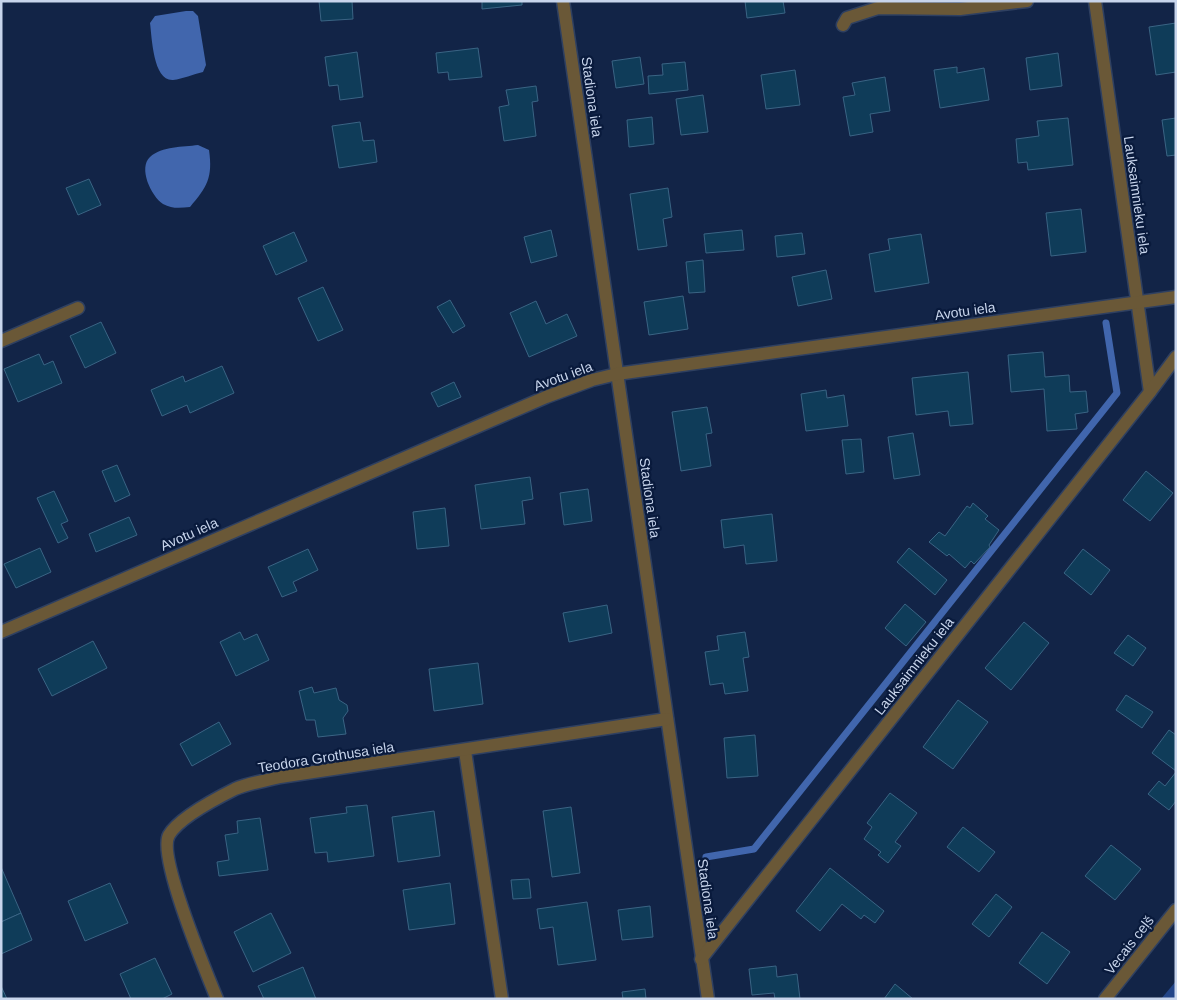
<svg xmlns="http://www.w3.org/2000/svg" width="1177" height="1000" viewBox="0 0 1177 1000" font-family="Arial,sans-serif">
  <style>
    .green { fill: #234588 }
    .water { fill: #4166ad }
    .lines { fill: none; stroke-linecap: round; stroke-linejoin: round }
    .stream { stroke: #4166ad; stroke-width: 7 }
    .building { fill: #0f3c59; stroke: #3a6484 }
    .minor-casing { stroke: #2f4061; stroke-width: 15 }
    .minor { stroke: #6a5837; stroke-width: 12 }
    .labels { text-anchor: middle; stroke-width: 4.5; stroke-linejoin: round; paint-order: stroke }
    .street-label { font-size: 14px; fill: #c8d5ec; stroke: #091a3c }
  </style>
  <rect width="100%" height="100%" fill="#122447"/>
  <path class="green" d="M1176,981V999H1161Z"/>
  <g class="water">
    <path d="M186,11H193L198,16L206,65L203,72C193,74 183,79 173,80C153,81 152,38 150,23L155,16Z"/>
    <path d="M198,145L209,150C213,178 207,187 190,207C180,208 172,209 163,204C151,196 138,168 150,157C162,146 183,147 198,145Z"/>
  </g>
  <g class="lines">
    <path class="stream" d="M706,857L754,849L1117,393L1106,323"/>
  </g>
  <g class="building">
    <path d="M319,1H352L353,19L321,21Z"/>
    <path d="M482,1H522V5L482,9Z"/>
    <path d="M745,1H783L785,13L747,18Z"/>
    <path d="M1176,23V72L1156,75L1149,27Z"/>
    <path d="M478,48L482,77L449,80L448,72L438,73L436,53Z"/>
    <path d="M357,52L363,97L340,100L338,85L329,86L325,57Z"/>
    <path d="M1058,53L1062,86L1030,90L1026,58Z"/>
    <path d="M640,57L644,84L616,88L612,61Z"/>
    <path d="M685,62L688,90L649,94L648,76L663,75L662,64Z"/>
    <path d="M957,67V73L984,68L989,100L940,108L934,70Z"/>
    <path d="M795,70L800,105L766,109L761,75Z"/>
    <path d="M885,77L890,111L870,114L873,132L850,136L843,97L855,95L852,83Z"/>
    <path d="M536,86L538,101L532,102L536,136L504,141L499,107L509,105L506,90Z"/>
    <path d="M703,95L708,132L681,135L676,99Z"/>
    <path d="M652,117L654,144L629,147L627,120Z"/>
    <path d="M1068,118L1073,165L1028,170L1027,162L1018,163L1016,139L1039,136L1037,121Z"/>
    <path d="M1176,118V155L1167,156L1162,120Z"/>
    <path d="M360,122L363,141L374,140L377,162L339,168L332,126Z"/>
    <path d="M89,179L101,205L78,215L66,188Z"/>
    <path d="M668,188L672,217L663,219L667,246L638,250L630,194Z"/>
    <path d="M1081,209L1086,252L1051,256L1046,213Z"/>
    <path d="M551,230L557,256L531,263L524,237Z"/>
    <path d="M742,230L744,250L706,253L704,234Z"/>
    <path d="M294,232L307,261L276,275L263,246Z"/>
    <path d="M802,233L805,254L777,257L775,236Z"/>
    <path d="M921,234L929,283L875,292L869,254L890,250L888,239Z"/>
    <path d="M703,260L705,292L689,293L686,262Z"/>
    <path d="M826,270L832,299L798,306L792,277Z"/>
    <path d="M323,287L343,330L318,341L298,298Z"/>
    <path d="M683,296L688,329L649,335L644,302Z"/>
    <path d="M450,300L465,326L453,333L437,307Z"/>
    <path d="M536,301L546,324L567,314L577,336L529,357L510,313Z"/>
    <path d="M101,322L116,353L85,368L70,336Z"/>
    <path d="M1043,352L1045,377L1069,375L1070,392L1086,391L1088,412L1075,414L1077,429L1047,431L1044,389L1011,392L1008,355Z"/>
    <path d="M39,354L44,365L53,361L62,383L18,402L4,369Z"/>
    <path d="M222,366L234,393L190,413L187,405L162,416L151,390L183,376L185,382Z"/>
    <path d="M968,372L973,424L950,426L948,411L916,415L912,378Z"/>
    <path d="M454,382L461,397L438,407L431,393Z"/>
    <path d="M826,390L827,398L844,395L848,426L806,431L801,394Z"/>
    <path d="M707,407L712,433L706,434L711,466L681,471L672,412Z"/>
    <path d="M913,433L920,475L894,479L888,437Z"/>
    <path d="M861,439L864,472L846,474L842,440Z"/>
    <path d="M117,465L130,495L115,502L102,471Z"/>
    <path d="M1146,471L1173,493L1150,521L1123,500Z"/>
    <path d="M530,477L533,499L522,501L525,524L481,529L475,485Z"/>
    <path d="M588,489L592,521L564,525L560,493Z"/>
    <path d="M54,491L68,521L61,524L68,538L58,543L37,498Z"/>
    <path d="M973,503L988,516L985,519L999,530L989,545L990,547L974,564L971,561L965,568L949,554L947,556L929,542L939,532L945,536L967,506L970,508Z"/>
    <path d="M445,508L449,546L417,549L413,512Z"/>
    <path d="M772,514L777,561L746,564L744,545L724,548L721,520Z"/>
    <path d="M129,517L137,535L96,552L89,534Z"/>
    <path d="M40,548L51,572L16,588L4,564Z"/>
    <path d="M909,548L947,580L935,595L897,562Z"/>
    <path d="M308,549L318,570L293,582L297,591L282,597L268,567Z"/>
    <path d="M1083,549L1110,570L1091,595L1064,573Z"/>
    <path d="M905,604L926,622L906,646L885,628Z"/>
    <path d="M607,605L612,633L569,642L563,613Z"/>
    <path d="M1024,622L1049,643L1011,690L985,668Z"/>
    <path d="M240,632L244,640L257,634L269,660L236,676L220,642Z"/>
    <path d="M745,632L749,657L743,658L748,691L725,694L723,683L710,685L705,652L719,650L717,636Z"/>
    <path d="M1128,635L1146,648L1133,666L1114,653Z"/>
    <path d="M93,641L107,668L52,696L38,669Z"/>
    <path d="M478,663L483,704L434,711L429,669Z"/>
    <path d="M312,687L314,693L336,688L339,700L347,705L348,711L343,718L346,734L318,737L315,720H306L299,691Z"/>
    <path d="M1126,695L1153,712L1142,728L1116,710Z"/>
    <path d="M958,700L988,722L953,769L923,747Z"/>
    <path d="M219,722L231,744L192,766L180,744Z"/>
    <path d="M1169,730L1176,735V771L1152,753Z"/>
    <path d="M755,735L758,776L727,778L724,738Z"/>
    <path d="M1176,772V801L1169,810L1148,794L1159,781L1165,786Z"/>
    <path d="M890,793L917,813L895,842L901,846L888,863L878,855L881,852L864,839L872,827L867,823Z"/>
    <path d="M367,805L374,856L328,862L327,852L315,853L310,818L347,813L346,807Z"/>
    <path d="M571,807L580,873L552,877L543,811Z"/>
    <path d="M434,811L440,856L398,862L392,817Z"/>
    <path d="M260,818L268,870L219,876L217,862L229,860L225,835L238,833L237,821Z"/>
    <path d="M963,827L995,852L979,872L947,847Z"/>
    <path d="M1111,845L1141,869L1115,900L1085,876Z"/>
    <path d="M1,867L21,913L1,922Z"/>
    <path d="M830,868L884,911L875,923L864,915L861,919L842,904L820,931L796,911Z"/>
    <path d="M529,879L531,898L513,899L511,880Z"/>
    <path d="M110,883L128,923L85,941L68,901Z"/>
    <path d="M450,883L455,924L409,930L403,890Z"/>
    <path d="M996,894L1012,907L989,937L972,924Z"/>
    <path d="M587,902L596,960L558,965L553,927L540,929L537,909Z"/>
    <path d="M650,906L653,937L622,940L618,910Z"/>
    <path d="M21,913L32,940L1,954V922Z"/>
    <path d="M271,913L291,953L253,972L234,932Z"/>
    <path d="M1042,932L1070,952L1047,984L1019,963Z"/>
    <path d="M155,958L172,994L162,999H131L120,974Z"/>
    <path d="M776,966L777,977L797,974L800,999H775L774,993L752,995L749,969Z"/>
    <path d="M303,967L316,999H264L258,986Z"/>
    <path d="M895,984L913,999H884Z"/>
    <path d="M1,986L7,999H1Z"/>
    <path d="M645,989L646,999H623L622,992Z"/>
  </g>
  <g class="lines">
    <g class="minor-casing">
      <g id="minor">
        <path d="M563,1L708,999"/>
        <path d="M1095,1L1150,392"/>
        <path d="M843,25L847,18L878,8L960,9L1027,1"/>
        <path d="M1,341L78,308"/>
        <path d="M1,632L546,397L592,380L617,374L1176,297"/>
        <path d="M465,751L502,999"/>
        <path d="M701,959L1150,392L1176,357"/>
        <path d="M217,999C207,974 157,855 169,835C179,818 217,798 235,789C248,783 265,781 280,777L667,719"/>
        <path d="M1105,999L1176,910"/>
      </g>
    </g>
    <use href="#minor" class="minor"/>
  </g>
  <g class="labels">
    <g class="street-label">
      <text transform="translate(592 97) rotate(82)" y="5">Stadiona iela</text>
      <text transform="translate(1137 195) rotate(82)" y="5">Lauksaimnieku iela</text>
      <text transform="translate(965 311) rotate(-8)" y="5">Avotu iela</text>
      <text transform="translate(563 376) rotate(-20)" y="5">Avotu iela</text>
      <text transform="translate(650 498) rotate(82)" y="5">Stadiona iela</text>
      <text transform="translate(189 534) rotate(-24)" y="5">Avotu iela</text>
      <text transform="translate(914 666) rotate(-52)" y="5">Lauksaimnieku iela</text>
      <text transform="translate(326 757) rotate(-9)" y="5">Teodora Grothusa iela</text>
      <text transform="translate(708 899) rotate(82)" y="5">Stadiona iela</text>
      <text transform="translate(1129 945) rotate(-52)" y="5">Vecais ceļš</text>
    </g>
  </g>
  <rect width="1177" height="1000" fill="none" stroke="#c8d5ec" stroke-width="5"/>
</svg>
